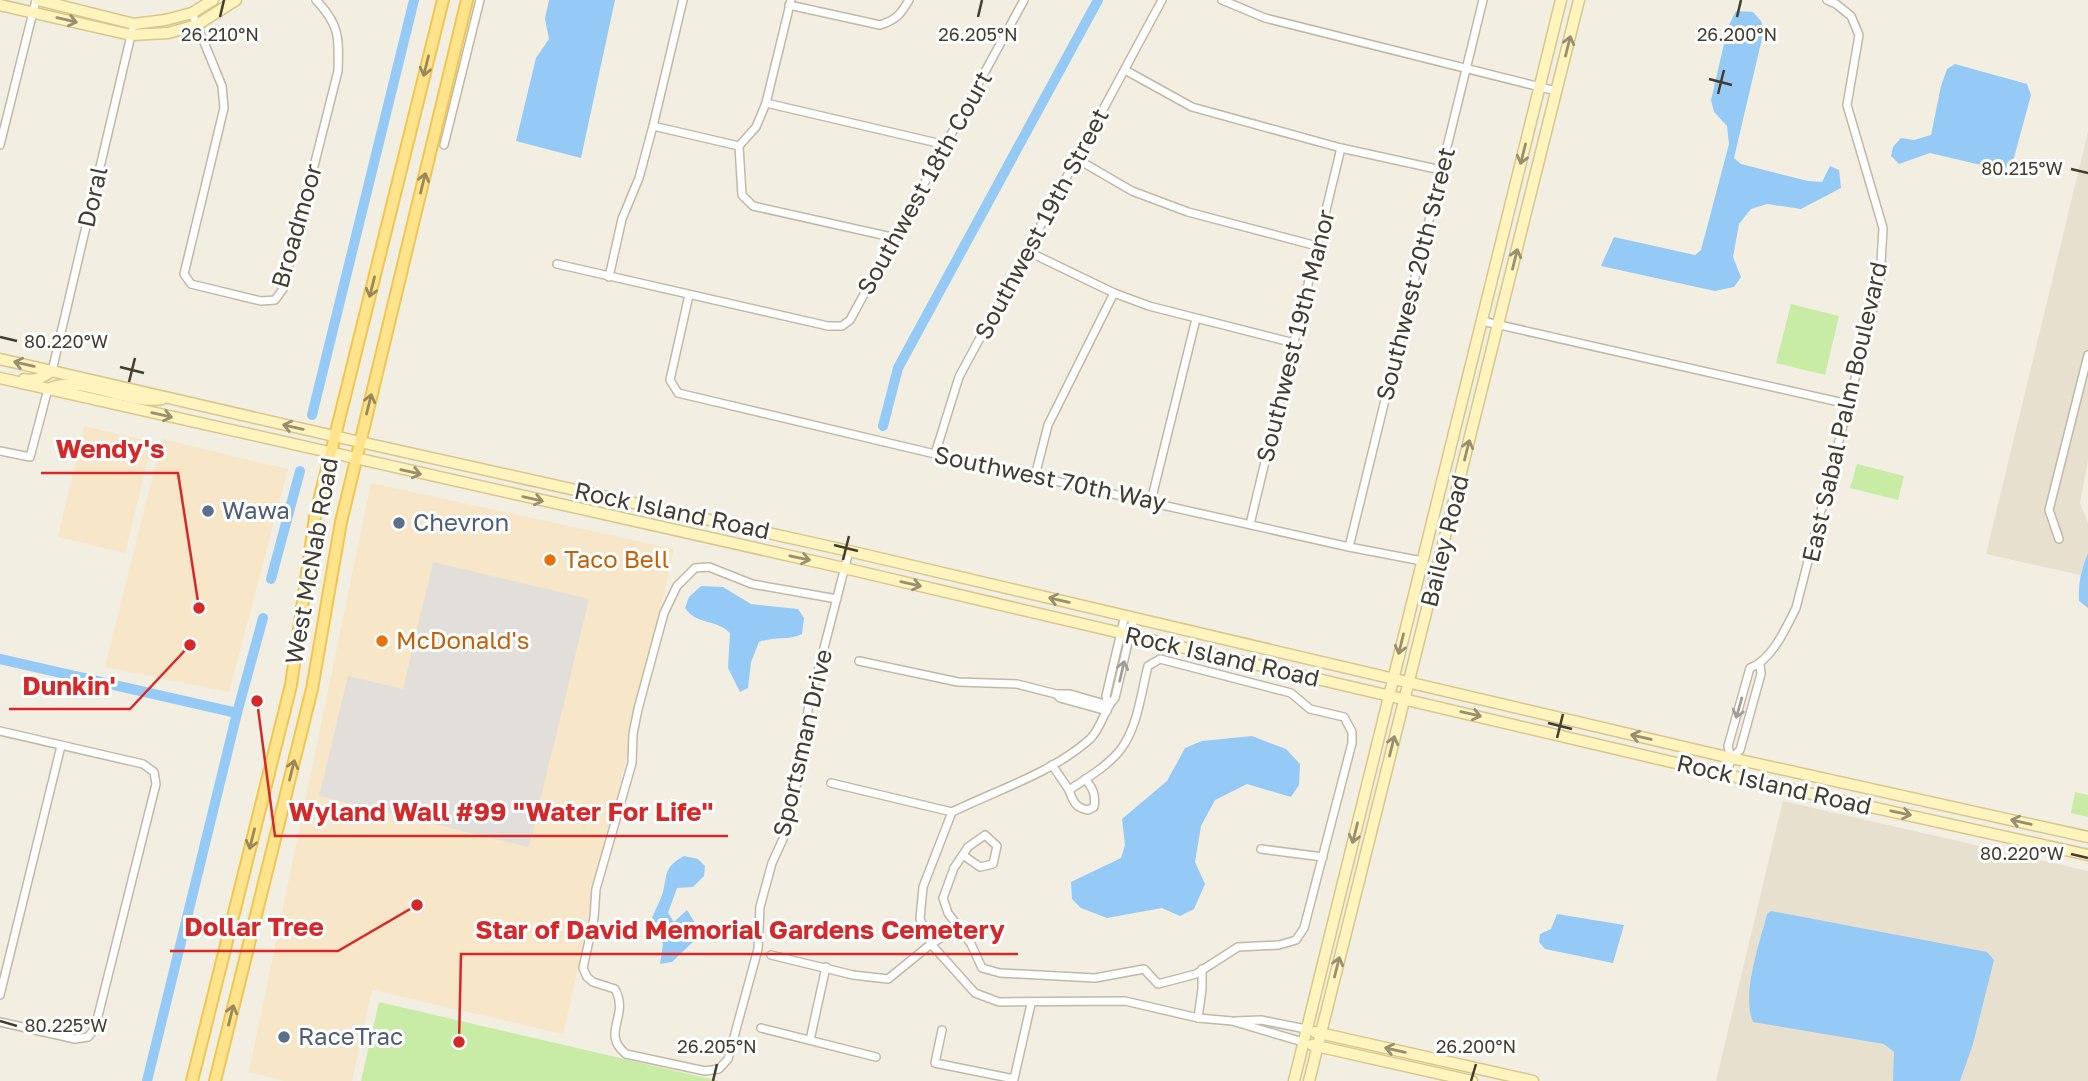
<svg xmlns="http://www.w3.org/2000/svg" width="2088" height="1081" viewBox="0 0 2088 1081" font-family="'Golos Text',sans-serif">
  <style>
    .residential { fill: #e7e0ce }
    .commercial { fill: #f7e6c8 }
    .green { fill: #c8eba5 }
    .parking { fill: #e2dfda }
    .water { fill: #96caf6 }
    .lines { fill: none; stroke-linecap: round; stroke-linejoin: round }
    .canal { stroke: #96caf6; stroke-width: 10 }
    .street-casing { stroke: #c0b9a6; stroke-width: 10 }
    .secondary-casing { stroke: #d6c78b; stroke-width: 13 }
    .primary-casing { stroke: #eec753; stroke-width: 14 }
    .street { stroke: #fff; stroke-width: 7 }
    .secondary { stroke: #fff3be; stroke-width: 10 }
    .primary { stroke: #ffe48d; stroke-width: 10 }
    .oneway { stroke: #988f70 }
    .oneway2 { stroke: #98885a }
    .oneway3 { stroke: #a19e98 }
    .ticks { fill: none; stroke: #433d31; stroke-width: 2.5 }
    .service-dot { fill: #5c6f8a; stroke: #fff; stroke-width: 2.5 }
    .food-dot { fill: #e8710a; stroke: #fff; stroke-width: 2.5 }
    .labels { text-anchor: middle; stroke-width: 6; stroke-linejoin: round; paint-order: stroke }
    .street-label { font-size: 24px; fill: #433d31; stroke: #fff }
    .service-label { font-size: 24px; fill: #4e5e75; stroke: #fff; text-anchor: start }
    .food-label { font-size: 24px; fill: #c56008; stroke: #fff; text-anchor: start }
    .ticks-label { font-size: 18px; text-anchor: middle; fill: #433d31; stroke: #fff; stroke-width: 6; stroke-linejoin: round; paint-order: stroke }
    .leader { fill: none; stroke: #d62828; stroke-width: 2.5 }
    .callout-dot { fill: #d62828; stroke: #fff; stroke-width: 2.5 }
    .callout-label { font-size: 26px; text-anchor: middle; font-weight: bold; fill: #d62828; stroke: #fff; stroke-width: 6; stroke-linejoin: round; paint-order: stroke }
  </style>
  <rect width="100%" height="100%" fill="#f2eee1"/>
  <g class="residential">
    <path d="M2088,132V460L2080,503L2088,523V553L2080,575L1986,554Z"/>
    <path d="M1783,801L2088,871V1081H1716Z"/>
  </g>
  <g class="commercial">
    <path d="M84,426L152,442L125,553L58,537Z"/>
    <path d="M162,439L288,469L229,692L105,667Z"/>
    <path d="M371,483L674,549L563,1034L372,990L352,1081H285L249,1072Z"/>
  </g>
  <g class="green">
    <path d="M1791,304L1839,316L1825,375L1776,363Z"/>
    <path d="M1857,464L1904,476L1898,500L1850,488Z"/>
    <path d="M2075,792L2088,795V817L2071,813Z"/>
    <path d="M379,1002L719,1081H361Z"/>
  </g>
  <path class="parking" d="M433,562L589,599L529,847L319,796L348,676L403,689Z"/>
  <g class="water">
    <path d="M549,0H615L581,158L516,141L536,58L549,39L545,19Z"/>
    <path d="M1736,11L1753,12L1761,21L1764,30L1734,158L1741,164L1808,181L1822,182L1830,166L1839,170L1841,188L1801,209L1767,204L1751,209L1739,224L1733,257L1741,277L1734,287L1715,291L1601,266L1614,237L1695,255L1701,250L1729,144L1727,126L1714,112L1711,100L1728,27Z"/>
    <path d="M1955,64L2027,84L2031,95L2012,165L2002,170L1930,153L1899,164L1891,156L1893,147L1901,138L1914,140L1931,135L1941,86L1947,69Z"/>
    <path d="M2088,553V608L2079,601C2078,583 2081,570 2088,553Z"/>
    <path d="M701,586L723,587L751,604L798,609L804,618L802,634C788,641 774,636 759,642L751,662L748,688L740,692L728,668L730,633C715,618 698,626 685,608L689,597Z"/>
    <path d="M1252,736L1286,749L1300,764L1299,785L1291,797L1247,784L1215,800L1201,826L1195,862L1205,884L1194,909L1180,916L1162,908L1107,918L1081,908L1072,899L1071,882L1121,858L1125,845L1122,819L1167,781L1185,748L1202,741Z"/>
    <path d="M684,856L698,859L705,866L704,876L693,887L677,888L668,913L674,922L687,910L695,923V940L672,962L660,964L663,944L651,920C655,910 662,898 664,888C667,870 667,866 684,856Z"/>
    <path d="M1771,911L1987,952L1994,960L1973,1044L1960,1081H1893L1894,1052L1884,1044L1753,1022C1741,994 1760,943 1767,914Z"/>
    <path d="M1557,914L1624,925L1613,963L1545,949L1539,942L1540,934L1551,929Z"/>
  </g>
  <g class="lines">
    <g class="canal">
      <path d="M312,415L414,0"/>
      <path d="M883,426L898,368L1098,0"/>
      <path d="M271,579L300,471"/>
      <path d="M0,659L237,713"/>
      <path d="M147,1081L237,713L263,618"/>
    </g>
    <g class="street-casing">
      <g id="street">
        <path d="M1222,0L1265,18L1556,91"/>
        <path d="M789,5L880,25C896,20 901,14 909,0"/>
        <path d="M192,13L222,86L224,108L184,274L191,284L261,301L275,300L283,289L338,71C339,38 340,25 316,0"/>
        <path d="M1125,70L1192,107L1341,148L1441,170"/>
        <path d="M766,103L946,145"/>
        <path d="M653,126L739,146"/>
        <path d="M0,145L36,0"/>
        <path d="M444,145L480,0"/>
        <path d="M739,146L742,195L753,206L896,238"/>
        <path d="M739,146L756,127L766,103L791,0"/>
        <path d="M1077,159L1132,191L1188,212L1317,246"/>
        <path d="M1027,251L1114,293L1149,306L1294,343"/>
        <path d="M557,264L828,326H842L850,320L1024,0"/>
        <path d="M609,277L622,219L639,178L653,126L683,0"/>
        <path d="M689,295L670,380L678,393L935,454L1349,547L1422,561"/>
        <path d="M1482,321L1848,404"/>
        <path d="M52,371L132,31"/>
        <path d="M0,451L30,457L48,389"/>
        <path d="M935,454L959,377L1162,0"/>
        <path d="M1035,476L1048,425L1114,293"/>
        <path d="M1151,501L1196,319"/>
        <path d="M1250,524L1341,148"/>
        <path d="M2059,539L2049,510L2088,355"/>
        <path d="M1349,547L1483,0"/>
        <path d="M837,599L752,584L709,567L695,568L677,586L664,613L638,709L633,734L632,763L596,889L594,918L583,968L587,977L593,982L615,989C630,1017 600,1033 626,1054L705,1071L719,1069L728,1059L758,949L760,907L772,863L783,839L799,774L808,710L849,551"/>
        <path d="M1134,617L1115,698C1104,709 1102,727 1090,739C1052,773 997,790 952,812L923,887L920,919L931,944L975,993L999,1002L1125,1001L1198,1018L1232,1021L1303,1042"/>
        <path d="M859,661L958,682L1017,684L1056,694H1070L1108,705"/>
        <path d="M1056,694L1060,698L1107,711"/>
        <path d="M1108,705L1106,696L1125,615"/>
        <path d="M0,731L143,764L154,772L156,784L95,1028L88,1037L75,1039L0,1022"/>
        <path d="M1731,758L1740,750L1761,674L1760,665"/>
        <path d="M1052,765L1069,790"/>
        <path d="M1727,775L1731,758L1728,746L1750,668C1772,660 1786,628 1796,608L1880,281L1883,228L1847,105L1859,35L1851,16L1836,4L1827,0"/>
        <path d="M831,783L952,812"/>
        <path d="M1261,849L1323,857"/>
        <path d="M963,855L980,867L993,864L997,846L985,835L968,847L954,868L943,898L948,913L971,944L982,968L1000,973L1095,978L1144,969L1158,984L1196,974L1238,947L1279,945L1296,940L1304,928L1352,743V732L1344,717L1310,709L1291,693L1160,659L1148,666C1141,693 1138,726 1121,749C1108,766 1087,778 1069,790C1073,802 1076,808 1088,810L1094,807C1096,795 1093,788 1085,779"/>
        <path d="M771,955L853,975L888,979L931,944L957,928"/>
        <path d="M0,995L61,746"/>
        <path d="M1198,1018L1202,989V969"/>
        <path d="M1236,1021L1261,1020L1306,1029"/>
        <path d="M761,1028L876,1057"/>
        <path d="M942,1030L935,1063L1014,1079L1031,1004"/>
        <path d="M810,1040L826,967"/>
      </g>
    </g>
    <g class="secondary-casing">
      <g id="secondary">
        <path d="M38,0L134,24L165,20L192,13L213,0"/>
        <path d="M0,5L131,35L168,33L197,25L236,0"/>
        <path d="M0,359L360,442L849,551L1731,758L2088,837"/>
        <path d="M0,378L844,568L1727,775L2088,855"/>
        <path d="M24,379C35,382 44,377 52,371"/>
        <path d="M48,389C82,373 124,405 162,399"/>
        <path d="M1315,1032L1533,1081"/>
        <path d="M1312,1045L1472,1081"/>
        <path d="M1294,1081L1561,0"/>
        <path d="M1309,1081L1579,0"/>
      </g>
    </g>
    <g class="primary-casing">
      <g id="primary">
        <path d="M192,1081L291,685L315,517L443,0"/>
        <path d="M215,1081L312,689L341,522L467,0"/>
      </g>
    </g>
    <use href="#street" class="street"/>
    <use href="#secondary" class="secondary"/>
    <use href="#primary" class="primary"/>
  </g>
  <defs><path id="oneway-shaft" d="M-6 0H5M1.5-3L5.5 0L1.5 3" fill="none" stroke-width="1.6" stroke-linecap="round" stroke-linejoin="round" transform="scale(1.75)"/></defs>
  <g class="oneway">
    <use href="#oneway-shaft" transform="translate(67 20) rotate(13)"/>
    <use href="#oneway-shaft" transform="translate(1568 46) rotate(-76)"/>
    <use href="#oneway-shaft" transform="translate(1523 154) rotate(104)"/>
    <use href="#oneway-shaft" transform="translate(1515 259) rotate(-76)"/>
    <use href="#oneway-shaft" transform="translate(24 364) rotate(-167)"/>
    <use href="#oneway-shaft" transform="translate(162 415) rotate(13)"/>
    <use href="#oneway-shaft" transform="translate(293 427) rotate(-167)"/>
    <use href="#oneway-shaft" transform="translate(1467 450) rotate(-76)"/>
    <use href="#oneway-shaft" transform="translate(411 472) rotate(13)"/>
    <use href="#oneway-shaft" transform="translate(533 499) rotate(13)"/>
    <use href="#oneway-shaft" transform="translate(800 558) rotate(12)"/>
    <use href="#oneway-shaft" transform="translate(911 584) rotate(13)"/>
    <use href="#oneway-shaft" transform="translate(1059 600) rotate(-167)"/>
    <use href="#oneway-shaft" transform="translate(1401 644) rotate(104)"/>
    <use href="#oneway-shaft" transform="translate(1471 714) rotate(13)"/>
    <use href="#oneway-shaft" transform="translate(1641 737) rotate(-167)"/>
    <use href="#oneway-shaft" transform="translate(1392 746) rotate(-76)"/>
    <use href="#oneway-shaft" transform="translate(1901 813) rotate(12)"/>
    <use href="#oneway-shaft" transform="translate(2021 822) rotate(-167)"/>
    <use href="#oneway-shaft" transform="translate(1355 833) rotate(104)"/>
    <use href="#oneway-shaft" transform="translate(1337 967) rotate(-76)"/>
    <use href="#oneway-shaft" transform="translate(1395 1050) rotate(-167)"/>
  </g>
  <g class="oneway2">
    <use href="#oneway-shaft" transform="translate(426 66) rotate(104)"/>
    <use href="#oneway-shaft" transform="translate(423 183) rotate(-76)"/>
    <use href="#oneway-shaft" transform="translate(372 287) rotate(104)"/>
    <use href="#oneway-shaft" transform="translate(369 404) rotate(-76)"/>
    <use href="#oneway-shaft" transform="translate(292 770) rotate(-76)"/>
    <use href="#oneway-shaft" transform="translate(252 839) rotate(104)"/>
    <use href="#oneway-shaft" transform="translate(231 1015) rotate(-76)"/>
  </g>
  <g class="oneway3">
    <use href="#oneway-shaft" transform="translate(1122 671) rotate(-77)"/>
    <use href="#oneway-shaft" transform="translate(1739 708) rotate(106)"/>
  </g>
  <path class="ticks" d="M220,17L224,0M978,17L982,0M1737,17L1741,0M1709,79L1732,85M1718,94L1724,70M2071,169L2088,173M0,337L17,341M120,367L144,373M129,382L135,358M834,545L858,551M843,560L849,536M1548,723L1572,729M1557,738L1563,714M2071,854L2088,858M0,1021L17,1026M713,1081L717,1064M1471,1081L1476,1064"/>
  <g class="service-dot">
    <circle cx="208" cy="511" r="7"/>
    <circle cx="399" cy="523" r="7"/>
    <circle cx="284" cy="1037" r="7"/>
  </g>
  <g class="food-dot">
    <circle cx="550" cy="560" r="7"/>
    <circle cx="382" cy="641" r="7"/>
  </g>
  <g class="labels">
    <g class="street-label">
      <text transform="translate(925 183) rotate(-61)" y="8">Southwest 18th Court</text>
      <text transform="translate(93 197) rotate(-77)" y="8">Doral</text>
      <text transform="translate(1042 224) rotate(-62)" y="8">Southwest 19th Street</text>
      <text transform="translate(297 226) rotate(-74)" y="8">Broadmoor</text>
      <text transform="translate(1416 274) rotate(-76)" y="8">Southwest 20th Street</text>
      <text transform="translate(1296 336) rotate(-76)" y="8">Southwest 19th Manor</text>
      <text transform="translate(1845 412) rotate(-77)" y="8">East Sabal Palm Boulevard</text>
      <text transform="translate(1050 479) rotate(12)" y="8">Southwest 70th Way</text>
      <text transform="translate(672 511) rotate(12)" y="8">Rock Island Road</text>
      <text transform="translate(1445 541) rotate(-76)" y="8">Bailey Road</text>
      <text transform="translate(312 561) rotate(-80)" y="8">West McNab Road</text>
      <text transform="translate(1222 657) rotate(13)" y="8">Rock Island Road</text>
      <text transform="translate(803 743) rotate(-77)" y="8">Sportsman Drive</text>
      <text transform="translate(1774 785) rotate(13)" y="8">Rock Island Road</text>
    </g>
    <g class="service-label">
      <text x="222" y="519">Wawa</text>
      <text x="413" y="531">Chevron</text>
      <text x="298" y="1045">RaceTrac</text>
    </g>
    <g class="food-label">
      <text x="564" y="568">Taco Bell</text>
      <text x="396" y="649">McDonald's</text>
    </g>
  </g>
  <g class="ticks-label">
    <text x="220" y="41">26.210°N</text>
    <text x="978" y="41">26.205°N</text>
    <text x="1737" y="41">26.200°N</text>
    <text x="2022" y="175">80.215°W</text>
    <text x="66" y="348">80.220°W</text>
    <text x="2022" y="860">80.220°W</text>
    <text x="66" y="1032">80.225°W</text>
    <text x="717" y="1053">26.205°N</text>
    <text x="1476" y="1053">26.200°N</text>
  </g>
  <path class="leader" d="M199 608L178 473H41M190 645L130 709H9M257 701L275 836H728M417 905L338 951H170M459 1042L461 954H1018"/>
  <g class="callout-dot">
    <circle cx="199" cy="608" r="7"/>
    <circle cx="190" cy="645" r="7"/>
    <circle cx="257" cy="701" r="7"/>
    <circle cx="417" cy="905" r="7"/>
    <circle cx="459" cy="1042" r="7"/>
  </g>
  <g class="callout-label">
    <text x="110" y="458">Wendy's</text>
    <text x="69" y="695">Dunkin'</text>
    <text x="501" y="821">Wyland Wall #99 "Water For Life"</text>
    <text x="254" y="936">Dollar Tree</text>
    <text x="740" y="939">Star of David Memorial Gardens Cemetery</text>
  </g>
</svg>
